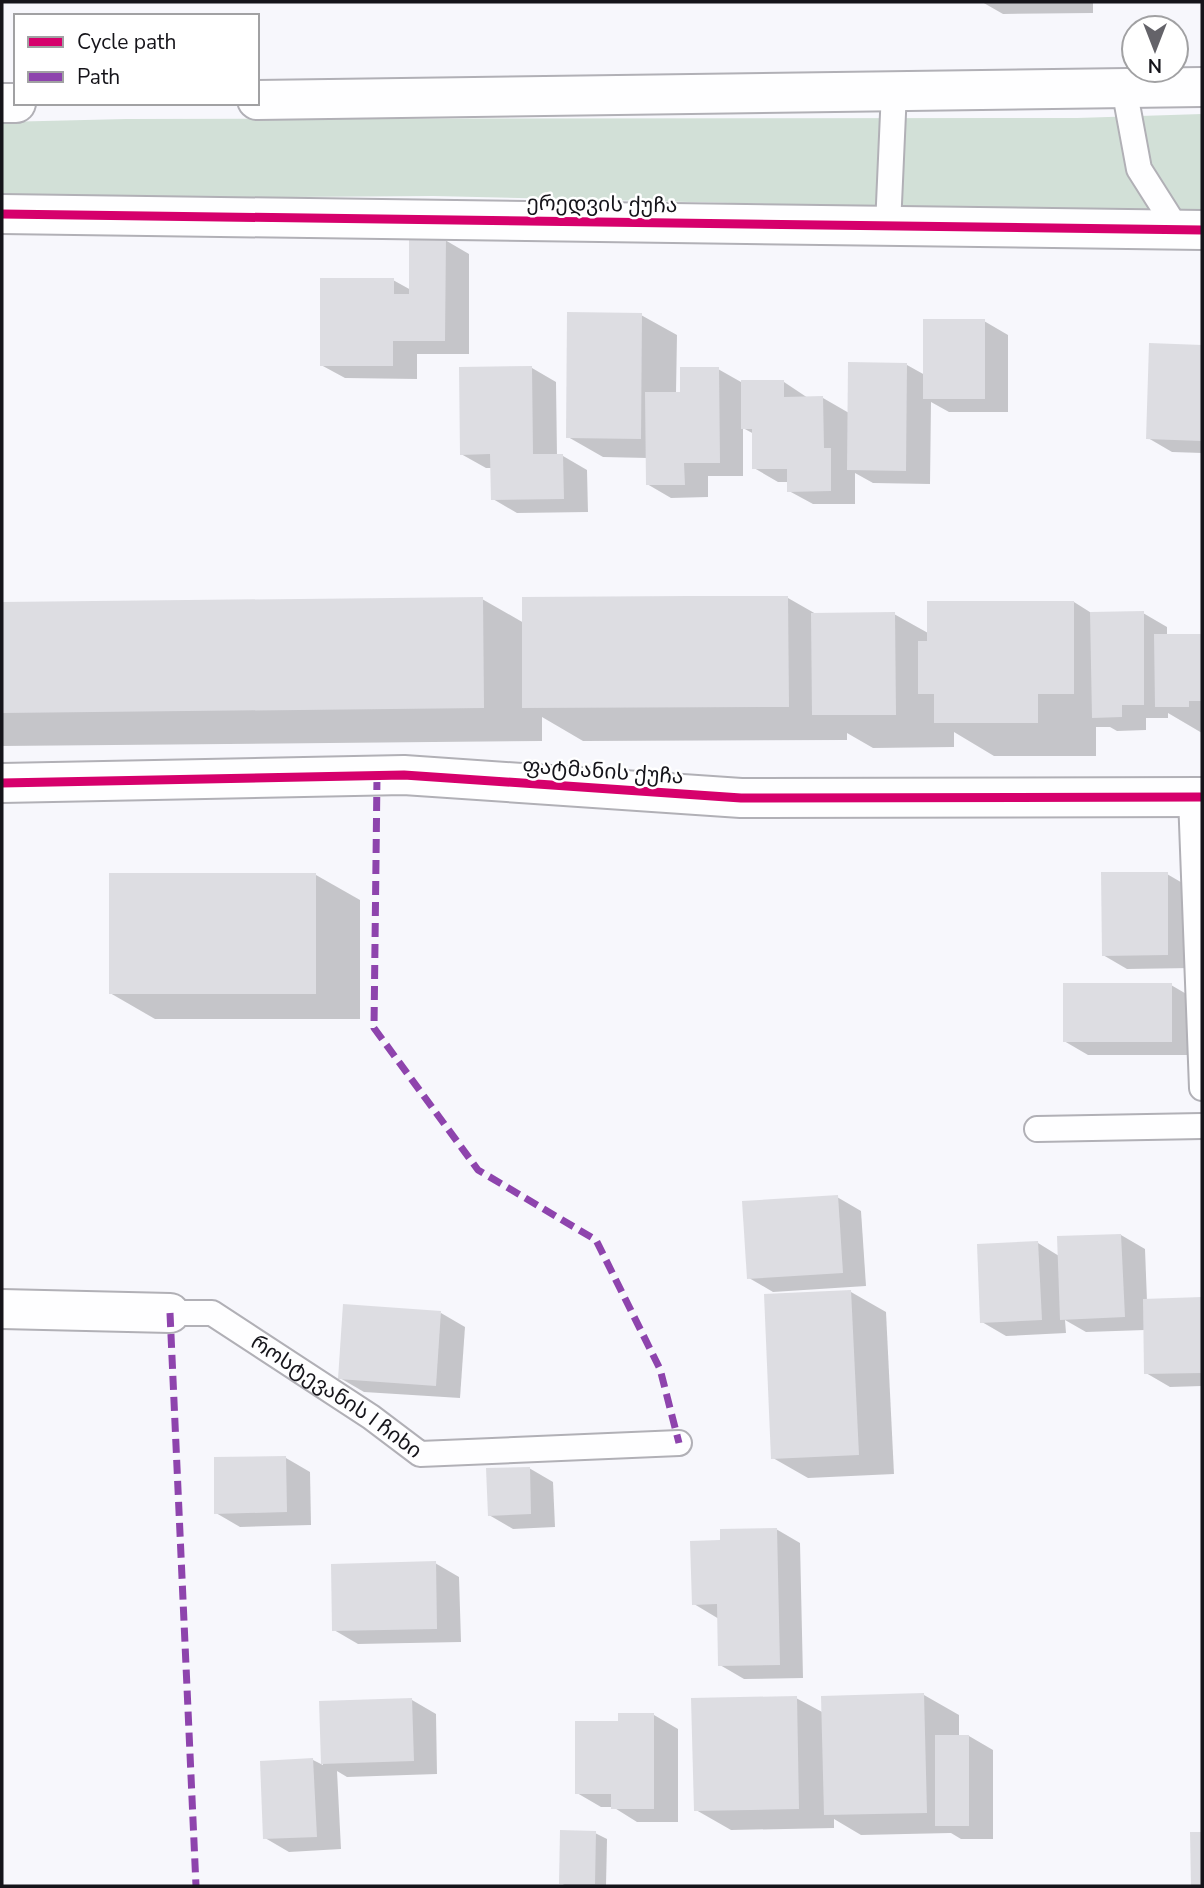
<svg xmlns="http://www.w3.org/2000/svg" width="1204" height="1888" viewBox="0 0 1204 1888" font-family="'Nunito Sans','Noto Sans Georgian',sans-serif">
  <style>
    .green { fill: #d2e0d7 }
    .shadow { fill: #0003 }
    .building { fill: #dddde2 }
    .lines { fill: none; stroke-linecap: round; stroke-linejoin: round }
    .service-casing { stroke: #b1b0b6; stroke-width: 28 }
    .minor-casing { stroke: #b1b0b6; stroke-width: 42 }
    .service { stroke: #fefeff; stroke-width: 24 }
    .minor { stroke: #fefeff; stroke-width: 38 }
    .quiet { stroke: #8e44ad; stroke-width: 7; stroke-dasharray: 14 7; stroke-linecap: butt }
    .cycleway-casing { stroke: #fff; stroke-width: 13 }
    .cycleway { stroke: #d6006c; stroke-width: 9 }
    .labels { text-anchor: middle; stroke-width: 5; stroke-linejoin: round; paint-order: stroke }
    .street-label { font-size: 21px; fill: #15141a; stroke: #fff }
  </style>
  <rect width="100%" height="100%" fill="#f7f7fc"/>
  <path class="green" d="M1202,114V214L433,196L128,198L2,196V122L126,119L1077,118Z"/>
  <g class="shadow">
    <path d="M982,2H1093V13L1003,14Z"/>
    <path d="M445,240L469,254V354H417V379L345,378L321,365L393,280L411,290Z"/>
    <path d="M641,315L677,335L676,393H682L718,369L741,382H784L808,398H823L849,413L907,365L925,375L984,321L1008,335V412H949L931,402L930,484L873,483L855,473V504H813L789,491V482H778L754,468V434L743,428V476H708V497L671,498L647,484V458L603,457L568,437Z"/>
    <path d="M1151,345L1202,347V453L1172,452L1148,438Z"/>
    <path d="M532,368L556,382L557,456H563L587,470L588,512L517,513L493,499L492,468H486L461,454Z"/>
    <path d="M788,598L816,614H894L928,633L1074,602L1093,614L1143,613L1167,627V636H1202V733L1168,713V718H1146V730L1117,731L1110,727H1096V756H994L954,732V747L873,748L847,733V740L583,741L542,717V741L2,746V604L482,599L524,623Z"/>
    <path d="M1167,874L1191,888L1192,968L1127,969L1103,955Z"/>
    <path d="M316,875L360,900V1019H155L110,993Z"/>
    <path d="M1171,985L1195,999V1055H1088L1064,1041Z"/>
    <path d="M837,1197L861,1211L866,1286L773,1292L749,1278Z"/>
    <path d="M1121,1235L1145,1249L1147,1301L1202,1299V1386L1170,1387L1146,1373L1145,1330L1086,1332L1065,1320L1066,1333L1006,1336L982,1322L1038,1243L1059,1256Z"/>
    <path d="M851,1292L886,1312L894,1474L808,1478L773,1458Z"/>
    <path d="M441,1313L465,1327L460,1398L364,1392L340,1378Z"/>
    <path d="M286,1458L310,1472L311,1525L240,1527L216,1513Z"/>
    <path d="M529,1468L553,1482L555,1527L513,1529L489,1515Z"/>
    <path d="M776,1529L800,1543L803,1678L744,1679L720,1665L719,1619L694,1604L722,1542Z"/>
    <path d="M435,1563L459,1577L461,1642L358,1644L334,1630Z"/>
    <path d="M924,1695L959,1715V1736H969L993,1750V1839H961L951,1833L861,1835L834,1819V1828L731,1830L696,1810L796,1698L824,1713Z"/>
    <path d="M412,1700L436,1714L437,1774L347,1777L337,1771L341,1849L289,1852L265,1838L313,1760L323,1765L321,1702Z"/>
    <path d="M654,1715L678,1729V1822H637L613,1807H601L577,1793L619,1723Z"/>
    <path d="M595,1833L607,1839L606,1886H567L560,1883Z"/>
  </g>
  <g class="building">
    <path d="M409,238H446L445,341H393V366H320V278H394V294H409Z"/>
    <path d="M567,312L642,313L641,439L566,438Z"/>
    <rect x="923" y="319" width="62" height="80"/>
    <path d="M1149,343L1202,345V441L1146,439Z"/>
    <path d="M848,362L907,363L906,471L847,470Z"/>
    <path d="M532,366L533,454H563L564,499L491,500L490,454L460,455L459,367Z"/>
    <path d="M680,367H719L720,463H684L685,485H646L645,392H680Z"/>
    <path d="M741,380H784V397L823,396L824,448H831V491L787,492V469H752V429H741Z"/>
    <path d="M688,596H788L789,707L522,708V597Z"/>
    <path d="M483,597L484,708L2,713V602Z"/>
    <path d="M927,601H1074V694H1038V723H934V694H918V641H927Z"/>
    <path d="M1144,611V705H1122V717L1092,718L1090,612Z"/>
    <path d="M895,612L896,715H812L811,613Z"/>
    <path d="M1154,634H1202V701H1189V707H1155Z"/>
    <path d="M1101,872H1168V955L1102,956Z"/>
    <rect x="109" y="873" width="207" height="121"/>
    <rect x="1063" y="983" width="109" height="59"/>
    <path d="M838,1195L843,1273L747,1279L742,1201Z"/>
    <path d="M1121,1234L1125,1317L1060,1320L1057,1236Z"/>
    <path d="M1038,1241L1042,1320L980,1323L977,1244Z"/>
    <path d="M851,1290L859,1455L771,1459L764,1294Z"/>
    <path d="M1202,1297V1373L1144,1374L1143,1299Z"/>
    <path d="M343,1304L441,1311L436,1386L338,1379Z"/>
    <path d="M286,1456L287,1512L214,1514V1457Z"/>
    <path d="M530,1467L531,1514L488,1516L486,1468Z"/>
    <path d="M777,1528L780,1665L718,1666L717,1604L692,1605L690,1541L720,1540V1529Z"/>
    <path d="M436,1561L437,1629L332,1631L331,1564Z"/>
    <path d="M924,1693L927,1813L824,1815L821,1696Z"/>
    <path d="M797,1696L799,1809L694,1811L691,1698Z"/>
    <path d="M412,1698L414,1761L321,1764L319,1701Z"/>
    <path d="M618,1713H654V1809H611V1794H575V1721H618Z"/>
    <rect x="935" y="1735" width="34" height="91"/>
    <path d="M313,1758L317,1837L263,1839L260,1761Z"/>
    <path d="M560,1830L596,1831L595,1884H559Z"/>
    <path d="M1190,1832H1202V1886H1191Z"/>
  </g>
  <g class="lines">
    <g class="service-casing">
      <g id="service">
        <path d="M1124,88L1139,169L1177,229"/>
        <path d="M888,226L894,91"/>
        <path d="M1191,797L1202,1088"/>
        <path d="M1037,1129L1202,1126"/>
        <path id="s1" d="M170,1313H212L371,1417L420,1454L679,1443"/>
      </g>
    </g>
    <g class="minor-casing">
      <g id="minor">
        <path d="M257,100L1202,87"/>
        <path d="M2,103H16"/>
        <path d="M2,214L1202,230"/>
        <path d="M2,783L404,775L741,798L1202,797"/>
        <path d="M2,1309L170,1313"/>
      </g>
    </g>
    <use href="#service" class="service"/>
    <use href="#minor" class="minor"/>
    <g class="quiet">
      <path d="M377,776L374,1028L478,1170L596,1240L660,1369L679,1443"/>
      <path d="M170,1313L196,1886"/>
    </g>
    <g class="cycleway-casing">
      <g id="cycleway">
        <path d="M2,214L1202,230"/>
        <path d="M2,783L404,775L741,798L1202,797"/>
      </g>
    </g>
    <use href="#cycleway" class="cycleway"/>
  </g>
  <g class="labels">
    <g class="street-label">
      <text transform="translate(602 204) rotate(1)" y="7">ერედვის ქუჩა</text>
      <text transform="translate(603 771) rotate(4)" y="7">ფატმანის ქუჩა</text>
      <text dy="7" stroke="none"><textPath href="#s1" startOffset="192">როსტევანის I ჩიხი</textPath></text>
    </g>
  </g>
  <rect width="1204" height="1888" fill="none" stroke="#15141a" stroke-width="7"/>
  <rect x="14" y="14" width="245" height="91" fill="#ffffff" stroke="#a1a1a3" stroke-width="2"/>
  <rect x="28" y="37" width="35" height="10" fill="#d6006c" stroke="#a1a1a3" stroke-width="2"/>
  <text x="77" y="49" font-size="21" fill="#15141a">Cycle path</text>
  <rect x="28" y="72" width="35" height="10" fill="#8e44ad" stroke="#a1a1a3" stroke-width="2"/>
  <text x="77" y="84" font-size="21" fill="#15141a">Path</text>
  <g transform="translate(1155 49) rotate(180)"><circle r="33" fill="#ffffff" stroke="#a1a1a3" stroke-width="2"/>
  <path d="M0-5L12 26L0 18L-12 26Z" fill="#646369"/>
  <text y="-10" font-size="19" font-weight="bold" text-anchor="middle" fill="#15141a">N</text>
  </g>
</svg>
